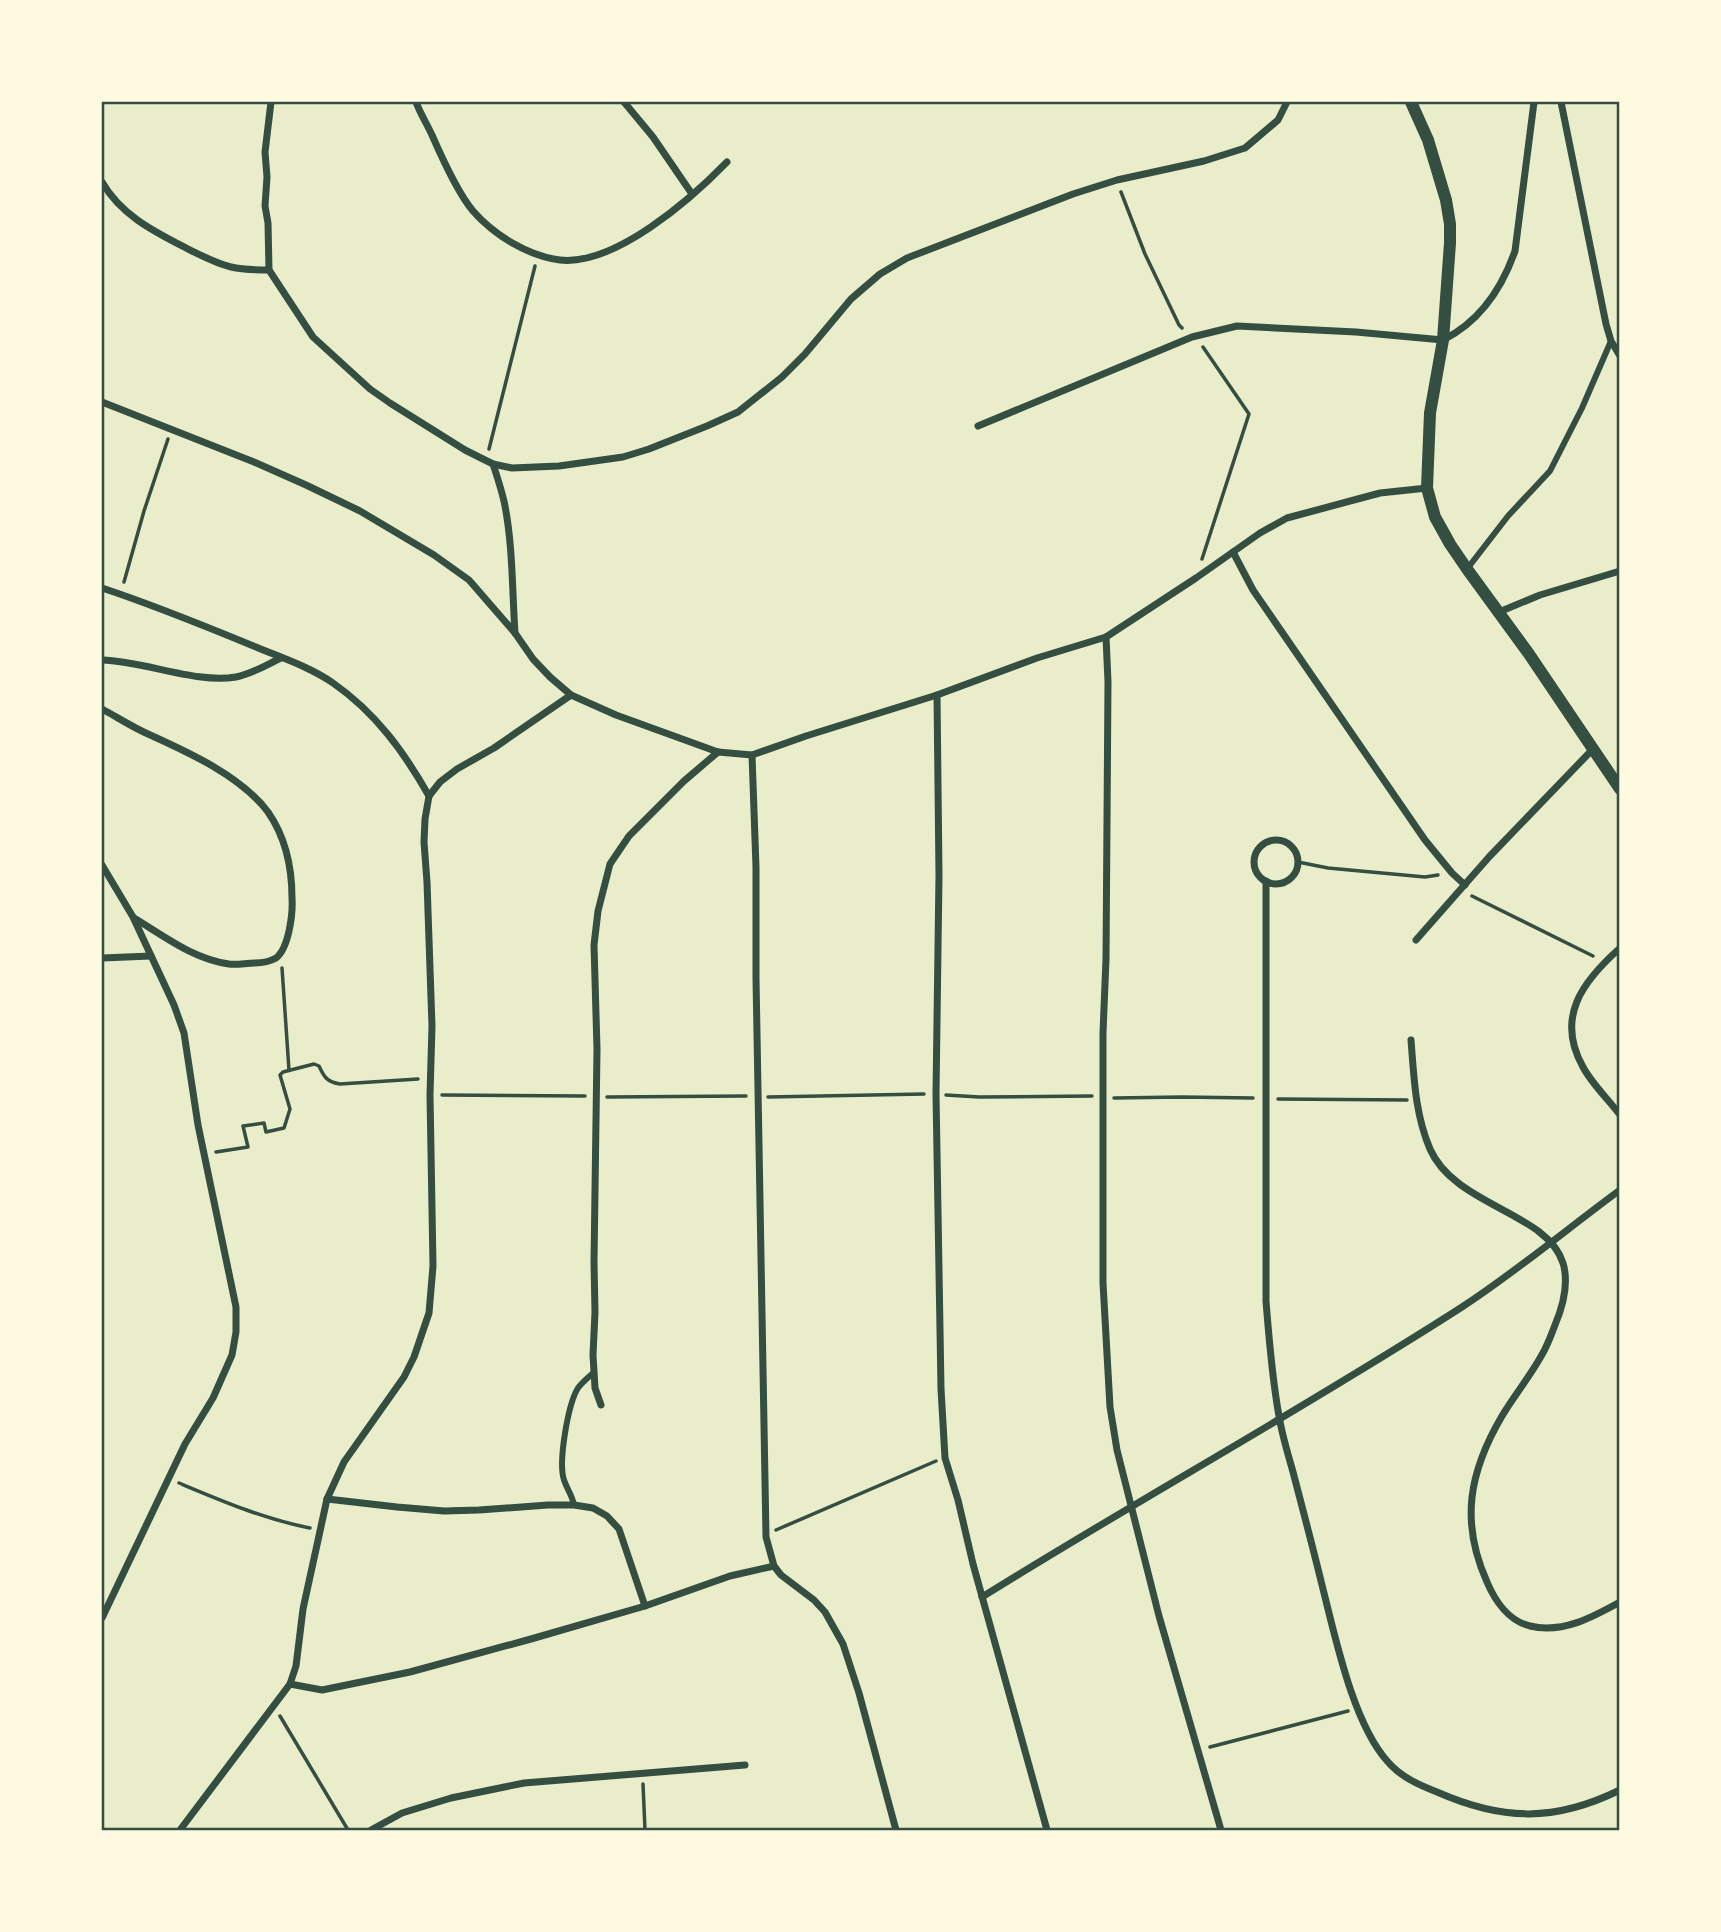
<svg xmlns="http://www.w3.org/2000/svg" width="1721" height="1932" viewBox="0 0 1721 1932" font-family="Lora,serif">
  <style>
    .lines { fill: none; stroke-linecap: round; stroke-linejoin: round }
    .path { stroke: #344e41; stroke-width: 3.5 }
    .pedestrian { stroke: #344e41; stroke-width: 6 }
    .minor { stroke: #344e41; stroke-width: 7 }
    .tertiary { stroke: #344e41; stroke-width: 12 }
    .neatline { fill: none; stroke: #344e41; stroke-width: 2.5 }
  </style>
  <rect width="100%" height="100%" fill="#e9edc9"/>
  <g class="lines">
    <g class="path">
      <path d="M1121,192L1145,254L1179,325L1182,328"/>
      <path d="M489,449L535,266"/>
      <path d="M1202,559L1249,414L1203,347"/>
      <path d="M124,582L144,511L168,439"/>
      <path d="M1298,862L1328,868L1425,877L1438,875"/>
      <path d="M1472,896L1593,956"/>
      <path d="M282,968L289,1070"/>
      <path d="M442,1095L585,1096"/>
      <path d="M946,1095L979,1097L1092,1096"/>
      <path d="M607,1097L746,1096"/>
      <path d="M768,1097L924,1094"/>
      <path d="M1114,1098L1182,1097L1253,1098"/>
      <path d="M1278,1099L1407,1100"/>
      <path d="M216,1152L248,1147L243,1126L264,1123L266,1132L284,1128L290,1109L280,1075L283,1072L314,1064L319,1066C324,1077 327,1082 340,1084L418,1079"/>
      <path d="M179,1483C222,1501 264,1519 310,1528"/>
      <path d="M776,1530L936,1461"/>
      <path d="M280,1716L348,1830"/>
      <path d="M1210,1747L1348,1711"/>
      <path d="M643,1784L645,1830"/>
    </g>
    <g class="pedestrian">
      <path d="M1467,569L1508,516L1550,471L1582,408L1611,341"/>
      <path d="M574,1505C572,1495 567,1489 564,1480C558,1462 568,1404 578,1388C582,1382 589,1377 594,1372"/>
    </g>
    <g class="minor">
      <path d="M271,102L265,152L267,177L265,206L268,223L269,270L313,337L370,389L390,403L465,450L493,464L512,468L559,466L623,457L649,449L707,426L738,412L782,377L805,354L851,299L880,274L907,258L1073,194L1117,180L1204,161L1245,148L1278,120L1287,102"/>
      <path d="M416,102C420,113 427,124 432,135C442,158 457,192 473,211C494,235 528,256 560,260C615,266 691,199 727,162"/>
      <path d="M624,102L653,137L692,194"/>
      <path d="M1561,102L1606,324L1611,341L1620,356"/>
      <path d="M102,182C121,215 153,231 186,248C200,255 215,263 231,267C244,270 256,270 269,270"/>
      <path d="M102,402L254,462L306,485L360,511L434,555L469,580L515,633L533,659L550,677L571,695L616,715L718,752L752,755L806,736L937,695L1037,658L1106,637L1196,578L1260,533L1287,518L1380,493L1427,488"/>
      <path d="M978,426L1192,337L1237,326L1356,332L1443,340C1479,322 1502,288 1515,251L1534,102"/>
      <path d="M493,464C497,476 501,489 504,501C513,544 512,589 515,633"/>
      <path d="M1233,552L1253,590L1425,840L1452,873L1465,885"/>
      <path d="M102,588C154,605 205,626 256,647C282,658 310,667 333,683C376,713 404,752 429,796"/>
      <path d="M1499,612L1540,595L1620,571"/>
      <path d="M1106,637L1108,682L1106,959L1103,1033V1283L1110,1407L1117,1450L1159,1616L1221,1830"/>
      <path d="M102,660C144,661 197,684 236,677C252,674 266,665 281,658"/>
      <path d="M937,695L939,875L936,1094L941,1389L945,1458L958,1500L973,1564L1047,1830"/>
      <path d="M102,709C117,717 132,727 148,734C188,752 241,776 268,812C286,838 292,867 292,898C293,913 289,948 276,958C269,962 262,963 255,963C246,963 238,965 229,964C193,959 164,936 134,918"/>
      <path d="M752,755L756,867V978L766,1537L774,1566L781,1575L814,1600L825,1612L843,1644L859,1693L896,1830"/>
      <circle cx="1276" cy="862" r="22"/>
      <path d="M102,865L133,917L174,1005L184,1033L198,1125L236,1307V1332L232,1355L213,1398L185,1444L102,1618"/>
      <path d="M1266,881V1301C1269,1339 1272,1378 1279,1416C1282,1435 1288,1454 1293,1472C1303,1510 1313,1548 1322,1585C1335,1636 1353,1724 1388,1762C1401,1777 1419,1785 1437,1792C1503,1821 1555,1822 1620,1790"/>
      <path d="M1416,940L1489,857L1592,750"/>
      <path d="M1620,948C1583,981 1555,1017 1583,1067C1592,1084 1608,1099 1620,1115"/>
      <path d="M102,958L151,956"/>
      <path d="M1411,1040C1414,1077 1415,1114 1430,1149C1455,1206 1547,1212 1563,1263C1569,1283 1563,1306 1555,1325C1552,1333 1549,1341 1545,1349C1533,1373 1515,1394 1502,1416C1469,1472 1460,1522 1487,1582C1495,1601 1509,1621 1530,1626C1562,1634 1593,1617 1620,1602"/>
      <path d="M601,1405L595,1388L593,1355L595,1312L594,1262L597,1049L594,945L598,911L610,864L629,836L684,781L718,752"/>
      <path d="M327,1499L397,1507L444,1511L479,1510L548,1505H574L593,1508L607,1516L619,1529L645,1606"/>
      <path d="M982,1597C1141,1498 1305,1408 1462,1307C1517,1271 1567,1229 1620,1190"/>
      <path d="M290,1684L322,1690L410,1672L531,1639L645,1606L730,1576L774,1566"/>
      <path d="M180,1830L290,1684L296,1666L303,1609L327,1499L344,1462L404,1377L414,1357L429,1313L433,1266L430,1095L432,1026L427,882L424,842L425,819L429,796L440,782L457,769L494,748L571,695"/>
      <path d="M371,1830L402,1813L451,1798L524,1783L745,1765"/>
    </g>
    <path class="tertiary" d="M1411,102L1428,140L1446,200L1450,224V243L1443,340L1430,413L1427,488L1435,517L1450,544L1467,569L1529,654L1620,789"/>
  </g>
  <rect width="1721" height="1932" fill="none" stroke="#fefae0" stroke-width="206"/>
  <rect x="103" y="103" width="1515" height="1726" class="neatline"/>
</svg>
